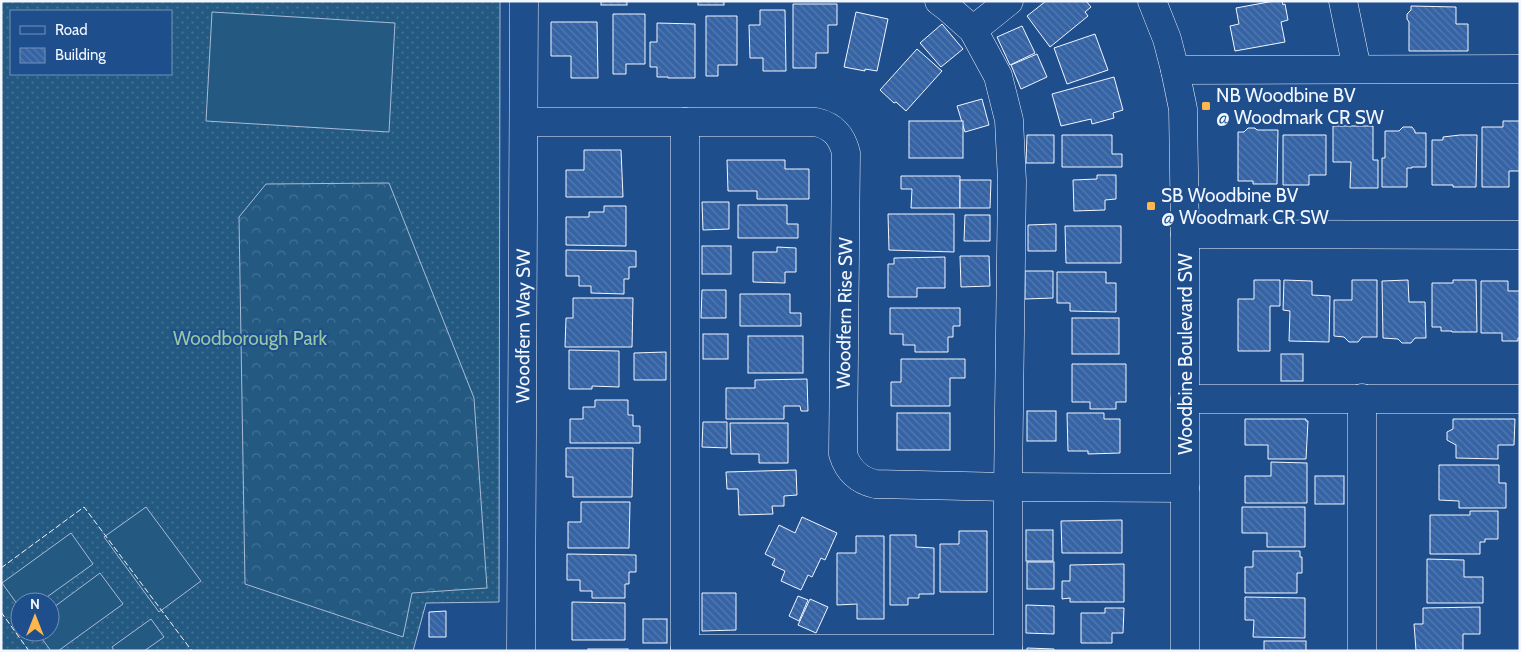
<svg xmlns="http://www.w3.org/2000/svg" width="1521" height="652" viewBox="0 0 1521 652" font-family="Cabin,sans-serif">
  <style>
    .grass { fill: url(#grass-dots); stroke: #a8bbd7; fill-rule: evenodd }
    .forest { fill: url(#forest-crowns); stroke: #a8bbd7 }
    .pitch { fill: #245a82; stroke: #a8bbd7 }
    .building { fill: url(#building-back-hatch); stroke: #f2f6ff }
    .lines { fill: none; stroke-linecap: round; stroke-linejoin: round }
    .minor-casing { stroke: #f2f6ff; stroke-width: 29 }
    .minor { stroke: #1f4e8c; stroke-width: 28 }
    .fence { stroke: #f2f6ff; stroke-width: 1; stroke-dasharray: 6 2.5; stroke-linecap: butt }
    .poi-dot { fill: #ffb74d; stroke: #1f4e8c; stroke-width: 2 }
    .labels { text-anchor: middle; stroke-width: 4; stroke-linejoin: round; paint-order: stroke }
    .poi-label { font-size: 19px; fill: #f2f6ff; stroke: #1f4e8c; text-anchor: start }
    .street-label { font-size: 19px; fill: #f2f6ff; stroke: #1f4e8c }
    .park-label { font-size: 19px; fill: #97c8a6; stroke: #1f4e8c }
  </style>
  <defs>
    <pattern id="grass-dots" width="8" height="8" patternUnits="userSpaceOnUse" patternTransform="scale(1.25)"><rect width="8" height="8" fill="#245a82"/><path d="M2 2h.1M6 6h.1" fill="none" stroke="#447295" stroke-width="1.8" stroke-linecap="round"/></pattern>
    <pattern id="forest-crowns" width="20" height="18" patternUnits="userSpaceOnUse" patternTransform="scale(1.25)"><rect width="20" height="18" fill="#245a82"/><path d="M2 6a3 3 0 1 1 6 0M12 15a3 3 0 1 1 6 0" fill="none" stroke="#447295"/></pattern>
    <pattern id="building-back-hatch" width="6" height="6" patternUnits="userSpaceOnUse" patternTransform="scale(1.25)"><rect width="6" height="6" fill="#3563a3"/><path d="M-1 5l2 2M0 0l6 6M5-1l2 2" fill="none" stroke="#537ab1"/></pattern>
  </defs>
  <rect width="100%" height="100%" fill="#1f4e8c"/>
  <path class="grass" d="M1,1H500L499,602L426,603L413,651H1ZM11,11H171V74H11ZM20,602H50V632H20Z"/>
  <path class="forest" d="M389,183L474,398L487,588L412,593L403,637L245,584L239,217L266,184Z"/>
  <g class="pitch">
    <path d="M212,12L395,23L389,132L206,121Z"/>
    <path d="M146,507L201,581L159,612L104,537Z"/>
    <path d="M71,533L93,564L40,602H20V608L2,583Z"/>
    <path d="M100,573L123,604L58,651H51L37,632H50V610Z"/>
    <path d="M151,619L164,637L144,651H114L112,647Z"/>
  </g>
  <g class="building">
    <rect x="601" y="1" width="26" height="4"/>
    <rect x="698" y="1" width="26" height="4"/>
    <path d="M1046,1H1086L1091,7L1085,12L1088,16L1050,47L1027,16Z"/>
    <path d="M1274,1H1282L1283,5L1285,4L1288,20L1281,22L1285,42L1235,51L1230,26L1239,24L1236,8Z"/>
    <path d="M793,4H837V25H828V53H816V68H793Z"/>
    <path d="M1411,6L1456,7V24H1468V51H1409V22L1407,19V14L1411,10Z"/>
    <path d="M760,10H785L786,71H763V58H750L749,25H760Z"/>
    <path d="M856,12L888,19L877,71L865,69V71L844,67Z"/>
    <path d="M613,14H645V64H626V74H613Z"/>
    <path d="M706,16H737V65H718V76H706Z"/>
    <path d="M551,22H597L598,78H571V56H551Z"/>
    <path d="M657,23L695,24V78H668V77H657V67H650V42H657Z"/>
    <path d="M942,24L963,49L941,67L920,43Z"/>
    <path d="M1022,26L1035,53L1010,65L997,37Z"/>
    <path d="M1095,34L1108,70L1067,84L1054,48Z"/>
    <path d="M917,49L942,71L906,111L896,102L894,103L880,90Z"/>
    <path d="M1037,54L1047,77L1021,89L1011,65Z"/>
    <path d="M1114,77L1123,110L1113,113L1114,118L1092,124L1091,119L1061,126L1052,94Z"/>
    <path d="M982,99L989,125L965,132L957,106Z"/>
    <rect x="909" y="121" width="54" height="37"/>
    <path d="M1503,121H1520V171H1509V187H1482V127H1503Z"/>
    <path d="M1333,126H1373V160H1378V188H1350L1351,162H1333Z"/>
    <path d="M1403,127H1412L1415,131V133H1426V167H1412V168H1407V187H1382V158H1385V131H1399Z"/>
    <path d="M1248,128H1255L1257,130H1278L1277,184H1253V181H1238V132H1244Z"/>
    <path d="M1027,135H1054V163H1026Z"/>
    <path d="M1062,135H1112V154H1122V167H1062Z"/>
    <path d="M1283,135H1326V175H1309V185H1283Z"/>
    <path d="M1460,135H1477L1476,187H1453V185H1432V140H1443V137Z"/>
    <path d="M584,150H621L623,197H566V170H584Z"/>
    <path d="M727,160H785V169H809V199H757V191H728Z"/>
    <path d="M1097,175H1116V199L1105,200V210L1074,211L1073,180L1097,179Z"/>
    <path d="M901,176H960V208H911L912,189H901Z"/>
    <path d="M960,180H991L990,208H960Z"/>
    <path d="M702,202H729V229L703,230Z"/>
    <path d="M738,205H787V224H798V238H738Z"/>
    <path d="M604,206H626V246L566,245V217H589V212H604Z"/>
    <path d="M888,214H954V252L889,250Z"/>
    <path d="M965,215H990V241H964Z"/>
    <path d="M1056,224V251H1028V225Z"/>
    <path d="M1065,226H1121V263H1066Z"/>
    <rect x="702" y="246" width="29" height="28"/>
    <path d="M777,247L796,248V272H785V283L753,282V252H777Z"/>
    <path d="M566,250L636,251V267H629V279H624V294L591,293V286H579V276H566Z"/>
    <path d="M960,256H989L990,286L961,287Z"/>
    <path d="M945,257V288H917V297H888V264H894V258Z"/>
    <path d="M1025,271H1053V298L1025,299Z"/>
    <path d="M1057,272H1106V283H1116V312L1070,311V303H1057Z"/>
    <path d="M1254,280H1280V306H1270V351H1238V299H1254Z"/>
    <path d="M1284,280L1312,281V295L1330,296L1329,342L1289,341L1290,311L1283,310Z"/>
    <path d="M1352,280H1377V337H1362L1358,342H1349L1344,337L1334,336V300H1352Z"/>
    <path d="M1408,280L1409,302H1425L1426,338H1415L1411,343H1402L1398,339L1383,338L1382,281Z"/>
    <path d="M1453,280H1476L1477,332H1452V331H1441V327H1432V283H1453Z"/>
    <path d="M1481,281H1508V291H1520V338H1518V341H1502V333H1481Z"/>
    <path d="M702,290H726V318H701Z"/>
    <path d="M740,294H790V313H801V326H740Z"/>
    <path d="M573,298H633L632,347H565L566,318H573Z"/>
    <path d="M890,308H960V326H953V337H948V352H915V345H903V334H890Z"/>
    <rect x="1072" y="318" width="47" height="36"/>
    <rect x="703" y="334" width="25" height="25"/>
    <rect x="748" y="336" width="55" height="37"/>
    <path d="M569,350L619,351V387L592,386V389H569Z"/>
    <path d="M666,352V380H634V353Z"/>
    <rect x="1281" y="354" width="22" height="27"/>
    <path d="M901,359H965V378H950V406H891V382H901Z"/>
    <path d="M1072,364H1126V402H1116V409H1090V402H1072Z"/>
    <path d="M807,379L808,411H801L800,406H784V419H726V388H755V380Z"/>
    <path d="M595,400H628V415H633V426H640V443H570V419H583V407H595Z"/>
    <rect x="1027" y="411" width="29" height="30"/>
    <rect x="897" y="413" width="53" height="37"/>
    <path d="M1067,413H1104V419H1120V453L1088,454V451H1068Z"/>
    <path d="M1245,419H1306V421H1308L1306,459H1268V445H1245Z"/>
    <path d="M1453,419H1515L1514,445H1498V459L1456,458V445L1447,440V432L1453,429Z"/>
    <path d="M703,422H727V448L702,447Z"/>
    <path d="M730,423H788V463H759V454H731Z"/>
    <path d="M566,448H633L632,497H573V477H566Z"/>
    <path d="M1271,462L1307,463V503H1245V476H1271Z"/>
    <path d="M1439,465H1499V483H1506V508H1459V501L1439,500Z"/>
    <path d="M796,470L797,495L784,496V506H772L773,514L739,515L738,489H727L726,472Z"/>
    <rect x="1315" y="476" width="29" height="28"/>
    <path d="M581,502H630L629,548H568V522H581Z"/>
    <path d="M1242,507H1305V547H1267V533H1242Z"/>
    <path d="M1470,511H1498V539H1485V542H1480V554H1430V515H1470Z"/>
    <path d="M802,517L837,533L825,560L821,558L812,577L808,575L801,590L781,581L785,571L772,565L775,559L765,554L779,525L795,533Z"/>
    <path d="M1122,520V553H1062L1061,521Z"/>
    <rect x="1026" y="530" width="27" height="31"/>
    <path d="M959,531H987V592H940V544H959Z"/>
    <path d="M890,535H916V547L934,548V594H919V598H908V605H890Z"/>
    <path d="M856,536H884V619H857V604L837,605V553H856Z"/>
    <path d="M1253,551H1300V557H1302V573H1297V593H1245V567H1253Z"/>
    <path d="M567,554L636,555V572H629V584H625V598H592V591H580V580H567Z"/>
    <path d="M1427,559L1464,560V577H1483V603H1427Z"/>
    <rect x="1027" y="562" width="27" height="27"/>
    <path d="M1124,564V602H1070V598L1062,599V581H1070V565Z"/>
    <path d="M702,593H736V630L702,631Z"/>
    <path d="M798,596L808,600L799,621L789,616Z"/>
    <path d="M1245,597L1305,598V638L1253,637L1254,620H1245Z"/>
    <path d="M810,599L828,607L816,633L798,625Z"/>
    <path d="M572,602L625,603V640H572Z"/>
    <path d="M1026,605L1054,606V634L1026,633Z"/>
    <path d="M1480,607V634H1463V650H1416L1414,624H1423V608Z"/>
    <path d="M1105,608H1124L1123,633H1112V643H1081V613H1105Z"/>
    <path d="M446,611V637H429V612Z"/>
    <rect x="643" y="619" width="24" height="24"/>
    <rect x="1264" y="641" width="42" height="10"/>
    <path d="M1027,648L1054,649V651H1027Z"/>
    <rect x="588" y="649" width="40" height="2"/>
  </g>
  <g class="lines">
    <g class="minor-casing">
      <g id="minor">
        <path d="M939,1L947,7L973,30L998,76L1009,120L1012,181L1008,487V651"/>
        <path d="M1152,1L1167,39L1175,70L1183,109L1185,234V651"/>
        <path d="M1343,1L1357,69"/>
        <path d="M973,30L1009,1"/>
        <path d="M1175,70L1520,69"/>
        <path d="M524,122H816C833,126 842,136 846,153L843,454C848,470 858,480 875,484L1008,487L1185,488"/>
        <path d="M1185,234L1520,235"/>
        <path d="M1362,398V651"/>
        <path d="M1185,399H1520"/>
        <path d="M685,649H1008"/>
        <path id="s1" d="M521,651L524,1"/>
        <path d="M685,651V122"/>
      </g>
    </g>
    <use href="#minor" class="minor"/>
    <g class="fence">
      <path d="M1,568L84,507L192,651"/>
      <path d="M1,612L29,651"/>
    </g>
  </g>
  <g class="poi-dot">
    <rect x="1201" y="101" width="10" height="10" rx="2.5"/>
    <rect x="1146" y="201" width="10" height="10" rx="2.5"/>
  </g>
  <g class="labels">
    <g class="poi-label">
      <text x="1216" y="102">NB Woodbine BV<tspan x="1216" dy="22">@ Woodmark CR SW</tspan></text>
      <text x="1161" y="202">SB Woodbine BV<tspan x="1161" dy="22">@ Woodmark CR SW</tspan></text>
    </g>
    <g class="street-label">
      <text transform="translate(844 313) rotate(-89)" y="7">Woodfern Rise SW</text>
      <text dy="7" stroke="none"><textPath href="#s1" startOffset="325">Woodfern Way SW</textPath></text>
      <text transform="translate(1185 354) rotate(-90)" y="7">Woodbine Boulevard SW</text>
    </g>
    <g class="park-label">
      <text x="250" y="345">Woodborough Park</text>
    </g>
  </g>
  <rect width="1521" height="652" fill="none" stroke="#f2f6ff" stroke-width="5"/>
  <rect x="10" y="10" width="162" height="65" fill="#1f4e8c" stroke="#7391ba"/>
  <rect x="20" y="26" width="25" height="8" fill="#1f4e8c" stroke="#7391ba"/>
  <text x="55" y="35" font-size="15" fill="#f2f6ff">Road</text>
  <rect x="20" y="48" width="25" height="15" fill="url(#building-back-hatch)" stroke="#7391ba"/>
  <text x="55" y="60" font-size="15" fill="#f2f6ff">Building</text>
  <g transform="translate(35 617)"><circle r="24" fill="#1f4e8c" stroke="#7391ba"/>
  <path d="M0-4L9 19L0 12L-9 19Z" fill="#ffb74d"/>
  <text y="-8" font-size="14" font-weight="bold" text-anchor="middle" fill="#f2f6ff">N</text>
  </g>
</svg>
